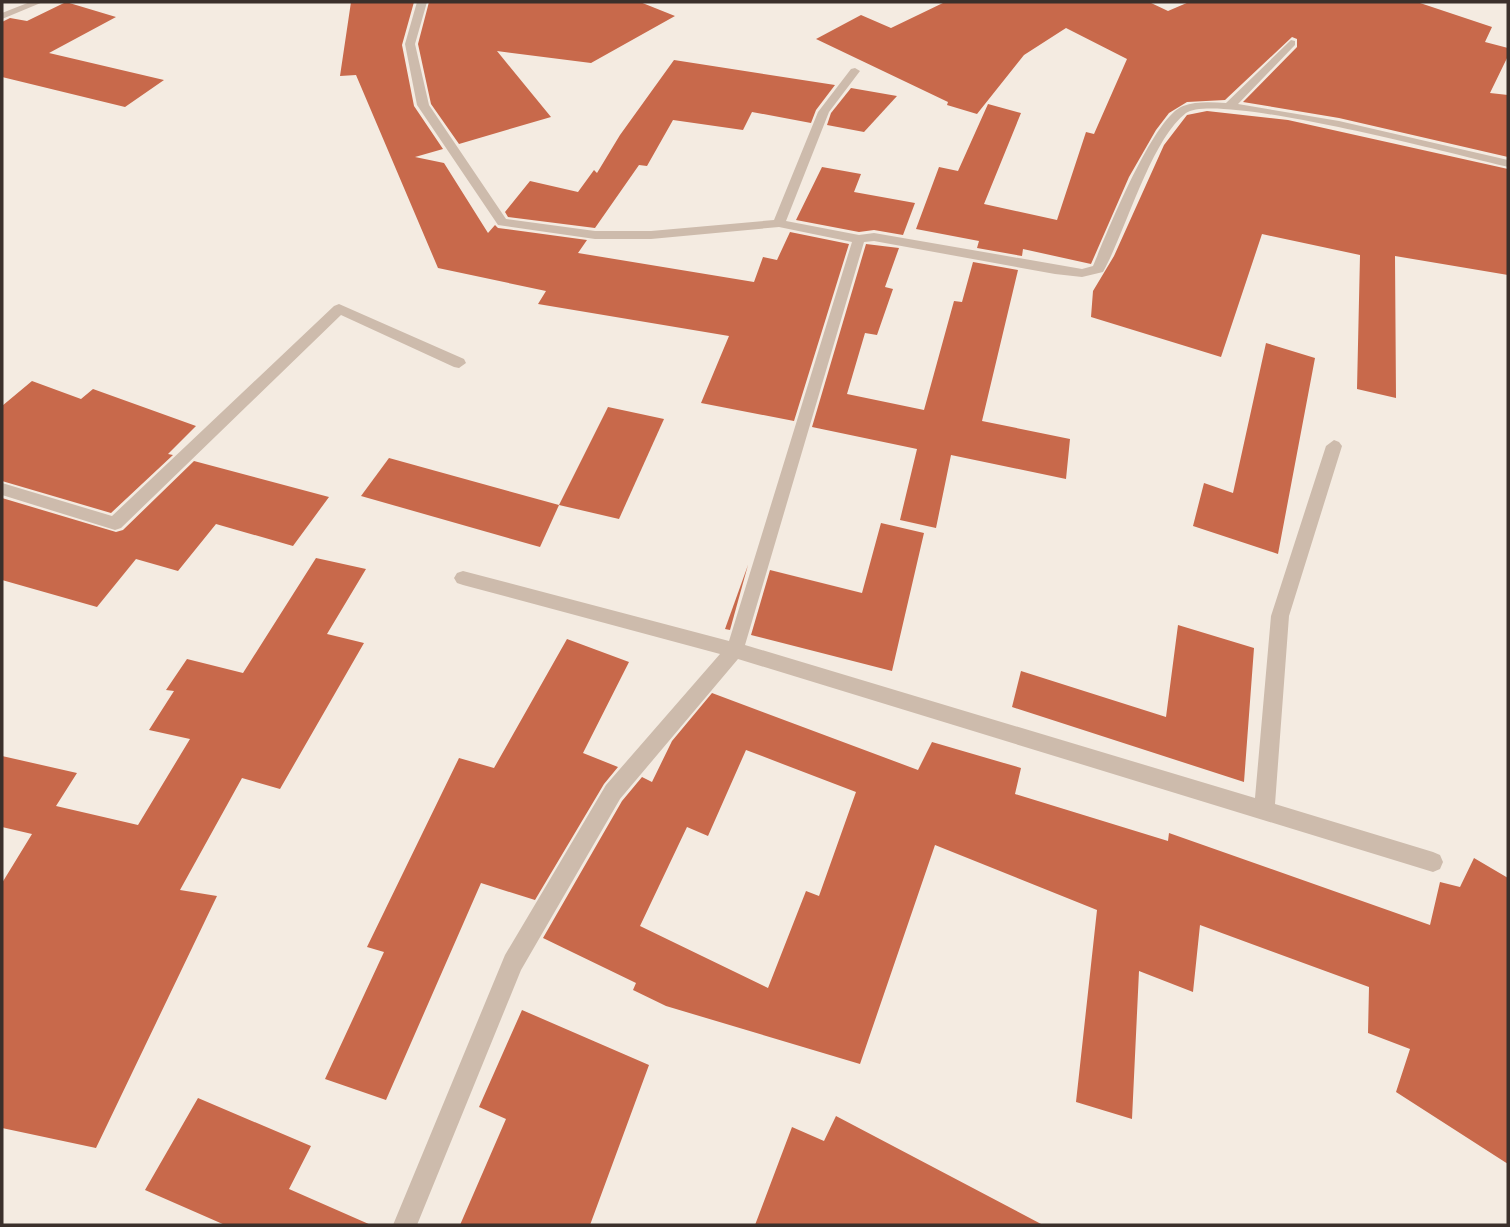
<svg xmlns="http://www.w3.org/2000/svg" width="1510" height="1227" viewBox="0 0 1510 1227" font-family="Raleway,sans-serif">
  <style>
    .building { fill: #c8694b; fill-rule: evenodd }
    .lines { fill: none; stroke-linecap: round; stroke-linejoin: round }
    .minor { fill: #cdbbac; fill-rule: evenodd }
  </style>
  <rect width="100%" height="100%" fill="#f4ebe1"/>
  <g class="building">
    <path d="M66,2L116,17L49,53L164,80L125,107L2,77V22L10,18L27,21Z"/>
    <path d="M351,2H414L402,45L414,106L443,149L415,157L444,163L488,233L495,225L498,228L587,240L578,253L754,282L763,257L777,260L790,232L849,244L794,421L701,403L729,336L538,304L546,291L438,268L356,75L340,76Z"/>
    <path d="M429,2H640L675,16L591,63L497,51L551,117L459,144L431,104L418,44Z"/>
    <path d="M945,2H1149L1168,11L1189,2H1417L1492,27L1485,42L1508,48V56L1490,93L1508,95V157L1339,118L1243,102L1297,47V39L1292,37L1225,100L1187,102L1169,113L1156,130L1129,177L1091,264L1023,249L1022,256L977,248L979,241L916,229L939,167L958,171L988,104L1021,113L984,204L1057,220L1086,132L1094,134L1127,59L1066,28L1024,55L977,114L947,105L948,102L816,39L861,15L891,28Z"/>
    <path d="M674,60L835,85L816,110L811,123L752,112L743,130L673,120L647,166L639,165L595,228L508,217L505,212L530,181L578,192L594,170L597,173L620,135Z"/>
    <path d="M851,88L897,96L864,132L827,125L831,113Z"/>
    <path d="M1207,111L1288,120L1508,169V275L1395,256L1396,398L1357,389L1360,255L1262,234L1221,357L1091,317L1093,291L1114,256L1164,145L1187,115Z"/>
    <path d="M822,167L861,174L854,192L915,203L903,235L874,230L859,232L796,220Z"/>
    <path d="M866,244L899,248L885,287L893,289L877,335L865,333L847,394L924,410L954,301L962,302L973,262L1018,270L982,421L1070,439L1066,479L951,455L936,528L900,520L917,449L812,427Z"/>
    <path d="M1266,343L1315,358L1278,554L1193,526L1204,483L1233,493Z"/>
    <path d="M32,381L81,399L93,389L196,426L168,454L173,455L111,513L2,481V406Z"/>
    <path d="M608,407L664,419L619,519L559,505Z"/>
    <path d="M389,458L559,505L540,547L361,496Z"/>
    <path d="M194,461L329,497L293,546L216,524L178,571L136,559L97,607L2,580V498L116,532L123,530Z"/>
    <path d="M881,523L924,533L892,671L751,635L770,570L862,593Z"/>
    <path d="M316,558L366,569L327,634L364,643L280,789L242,778L180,890L217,896L96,1148L2,1128V883L32,834L2,827V756L77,773L56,806L138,825L190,739L149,730L174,691L166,690L187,659L243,673Z"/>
    <path d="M748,565L730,630L725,629Z"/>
    <path d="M1178,625L1254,648L1244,782L1012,707L1021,671L1166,717Z"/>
    <path d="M567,639L629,662L583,753L618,767L604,784L535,900L481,883L386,1100L325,1079L384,952L367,947L459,758L494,768Z"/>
    <path d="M712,693L918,770L932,742L1021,768L1015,794L1168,841L1169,833L1430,925L1440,882L1460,887L1474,858L1508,878V1164L1396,1092L1410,1049L1368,1033L1369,987L1200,925L1193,992L1139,971L1132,1119L1076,1102L1097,910L935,845L860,1064L666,1006L633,990L636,983L543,938L622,801L642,777L652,782L672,741ZM746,750L856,792L819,896L806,891L768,988L640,926L687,827L708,836Z"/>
    <path d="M522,1010L649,1065L590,1225H460L506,1119L479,1107Z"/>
    <path d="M198,1098L311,1146L289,1189L371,1225H225L145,1190Z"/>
    <path d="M836,1116L1043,1225H755L792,1127L824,1141Z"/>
  </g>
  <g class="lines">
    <g class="minor">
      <path d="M30,2H43L2,19V13Z"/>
      <path d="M417,2H427L415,44L429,105L506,219L595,231H651L774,220L818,112L851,69L855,68L860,71L829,112L786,221L859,235L874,233L1082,269L1093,266C1106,235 1153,117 1183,106C1196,101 1211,102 1226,103L1291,40L1295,41V45L1238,104L1339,121L1508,160V167C1460,156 1217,91 1186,113C1151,139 1125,233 1103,272L1082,277L1055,274L874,241L864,242L745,645L1255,798L1271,616L1326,446L1334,440L1339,442L1342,446L1289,616L1275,804L1433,852L1440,855L1443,862L1440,869L1433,872L738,659L620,799L521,970L417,1225H393L505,955L606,785L720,654L463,585L457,583L454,578L457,573L463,571L729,641L852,242L779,227L651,239H595L498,225L417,105L405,44Z"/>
      <path d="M339,304L464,359L466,363L459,368L454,367L341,315L121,528L115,530L2,495V483L112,516L334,306Z"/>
    </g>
  </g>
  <rect width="1510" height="1227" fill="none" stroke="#3b302b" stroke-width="7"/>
</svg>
